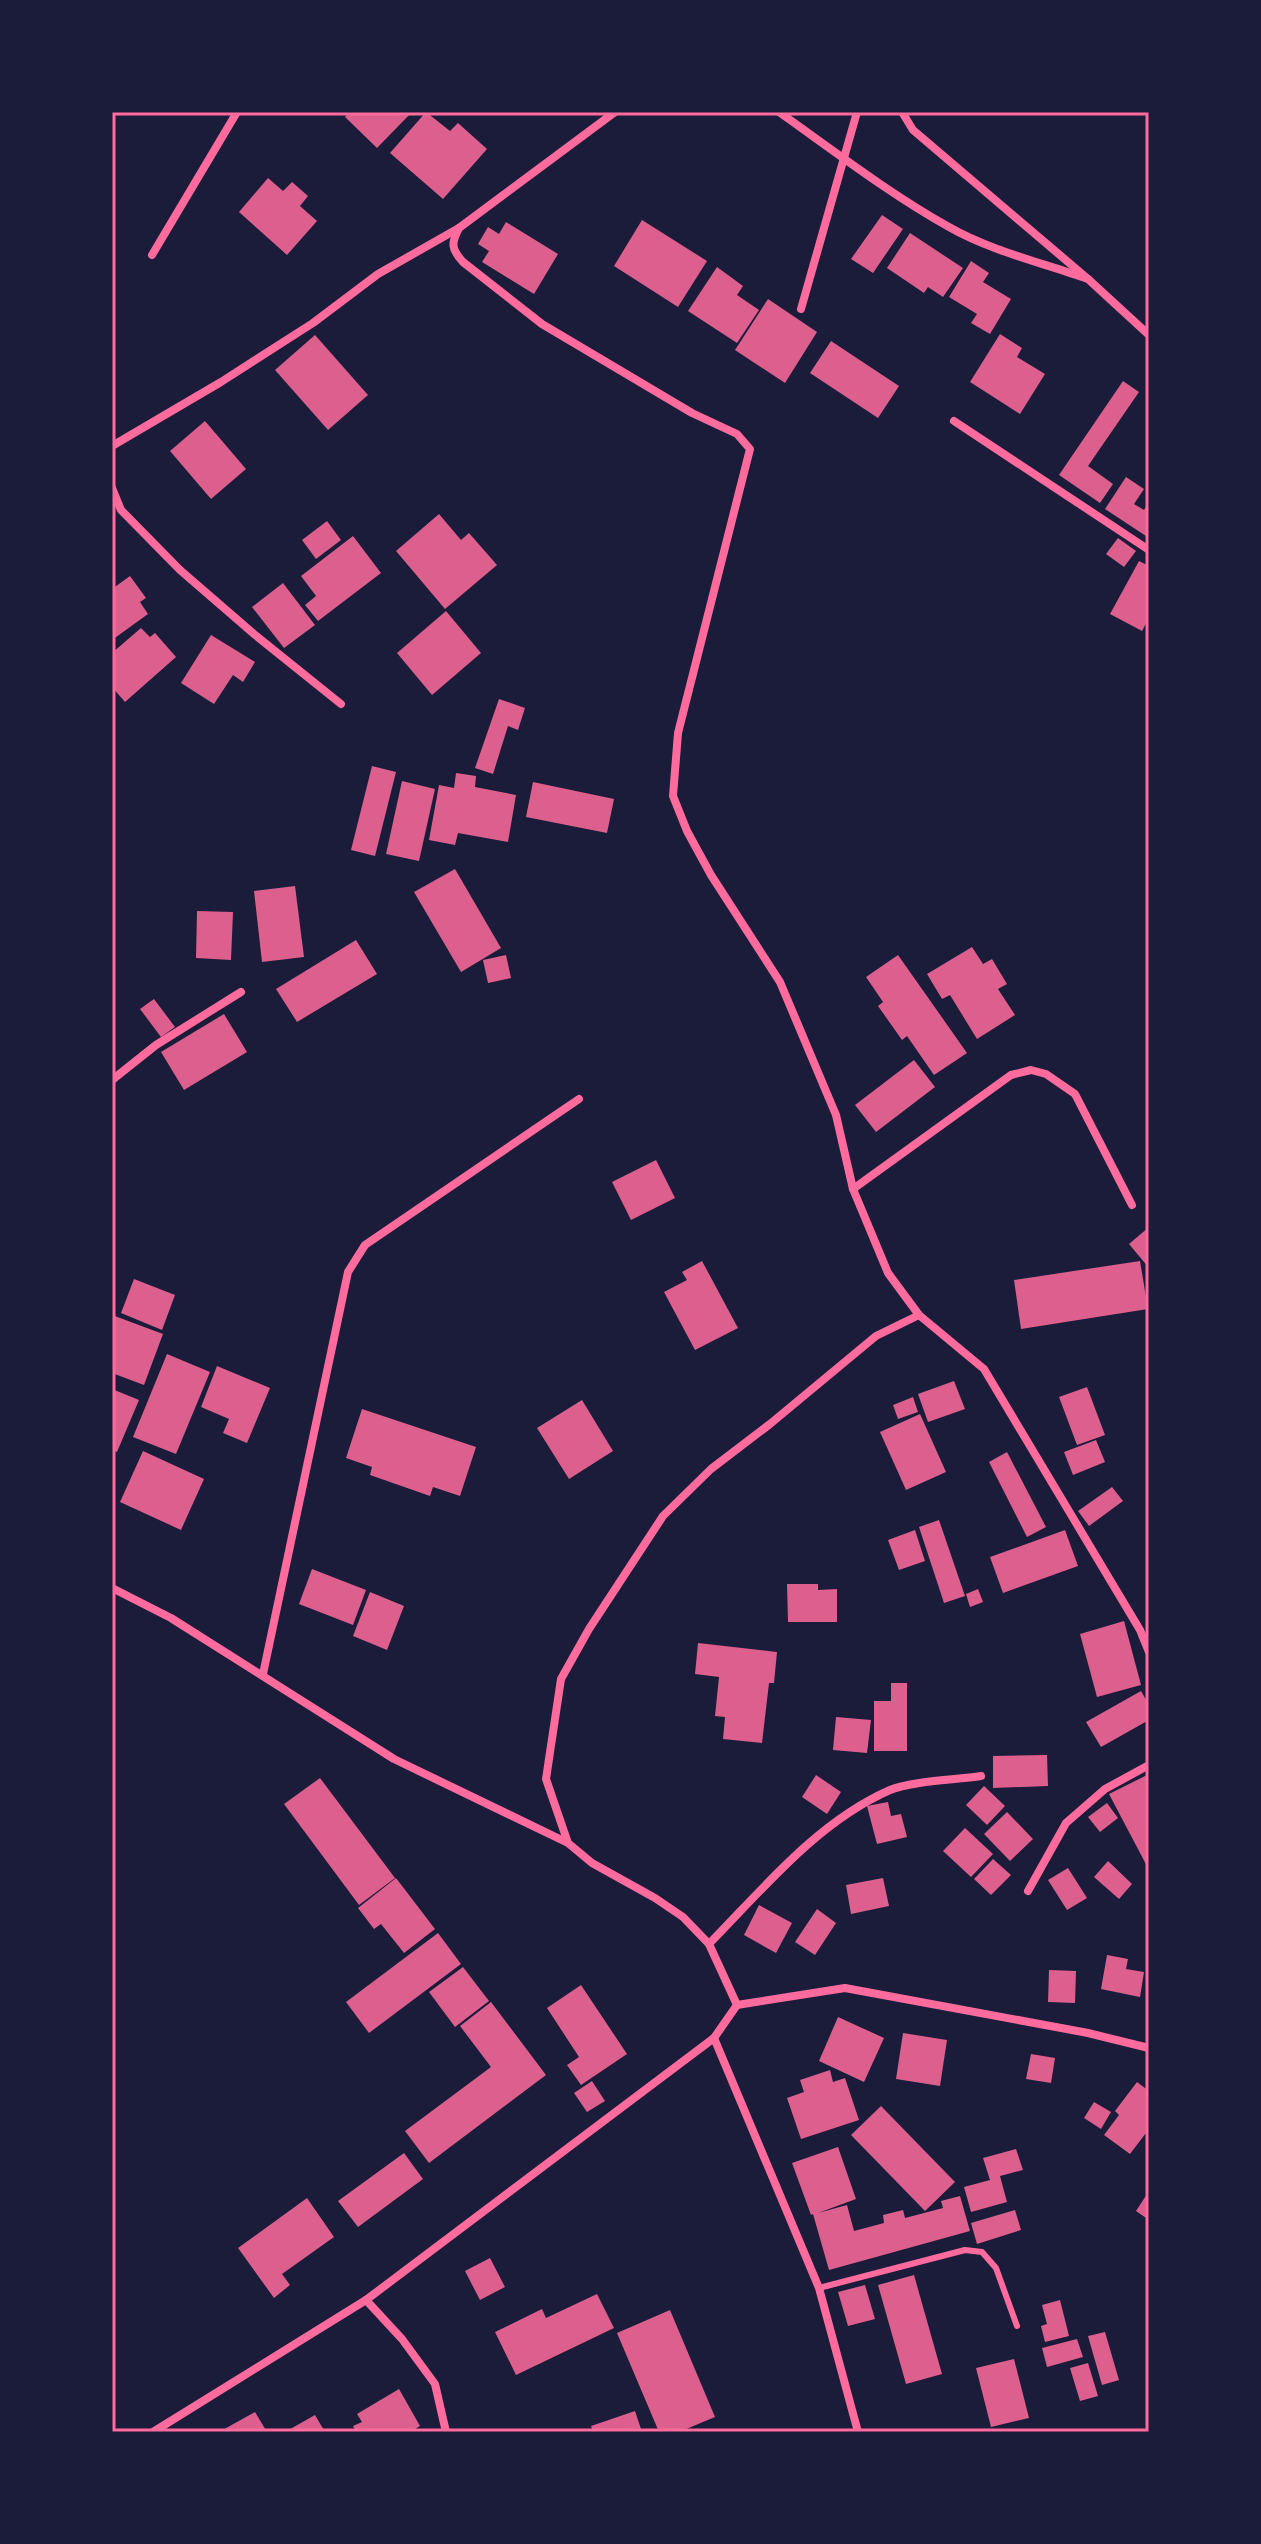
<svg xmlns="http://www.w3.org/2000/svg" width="1261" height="2544" viewBox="0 0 1261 2544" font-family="'Fira Sans Condensed',sans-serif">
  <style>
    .building { fill: #dd5f8e }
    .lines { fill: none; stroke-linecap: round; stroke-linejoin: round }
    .service { stroke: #ff6b9d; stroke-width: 6 }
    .minor { stroke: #ff6b9d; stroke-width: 8 }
    .neatline { fill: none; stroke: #ff6b9d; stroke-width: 3 }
  </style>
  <rect width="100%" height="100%" fill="#1b1b3a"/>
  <g class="building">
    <path d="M350,112H412L377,148L345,117Z"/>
    <path d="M426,112L450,131L458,123L487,149L443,199L390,153Z"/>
    <path d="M268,178L283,191L292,182L308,196L300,206L317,221L287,255L239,212Z"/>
    <path d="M882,215L903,229L873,273L851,259Z"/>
    <path d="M642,220L707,261L678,307L614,266Z"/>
    <path d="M506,222L558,254L534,294L482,262L489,251L478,244L488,227L499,234Z"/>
    <path d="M910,233L963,268L943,297L928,287L924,293L887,268Z"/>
    <path d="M971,261L989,273L983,282L1011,299L990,334L971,323L977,314L949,297Z"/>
    <path d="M717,267L743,286L737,295L759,310L737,343L688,311Z"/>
    <path d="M768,299L817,332L785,383L735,350Z"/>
    <path d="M1000,334L1022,348L1017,357L1045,374L1020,414L970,382Z"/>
    <path d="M315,335L368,395L328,430L275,370Z"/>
    <path d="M831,341L899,386L878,418L810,373Z"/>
    <path d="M1123,381L1139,392L1088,466L1113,484L1100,503L1059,475Z"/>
    <path d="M205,421L246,469L211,499L170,451Z"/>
    <path d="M1126,477L1144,489L1134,504L1144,510L1149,502V538L1105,509Z"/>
    <path d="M439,514L461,540L469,533L497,565L445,609L396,551Z"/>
    <path d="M327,521L341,540L316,559L302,540Z"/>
    <path d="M353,536L381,573L318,621L305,605L316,596L301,576Z"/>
    <path d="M1118,538L1136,551L1124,567L1106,554Z"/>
    <path d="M1139,561L1149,566V618L1142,631L1110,614Z"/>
    <path d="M130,576L146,598L140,602L148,614L112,640V589Z"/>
    <path d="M283,583L315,625L284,648L252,607Z"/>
    <path d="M446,611L481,653L432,695L397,653Z"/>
    <path d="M141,628L150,637L155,633L176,657L125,702L112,687V653Z"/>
    <path d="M211,635L255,662L243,682L233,675L214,704L181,683Z"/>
    <path d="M499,699L525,708L518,730L508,726L493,774L475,768Z"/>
    <path d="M372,766L396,772L375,856L351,850Z"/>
    <path d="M456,773L476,776L475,787L516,795L508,842L458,833L455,845L429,840L439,785L454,788Z"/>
    <path d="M402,781L435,789L419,861L386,854Z"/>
    <path d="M533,782L614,799L607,833L526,817Z"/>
    <path d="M455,869L501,948L461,972L414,892Z"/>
    <path d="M295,886L304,957L262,962L254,891Z"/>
    <path d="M197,911L233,912L231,960L196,958Z"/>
    <path d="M356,940L377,974L297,1022L276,989Z"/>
    <path d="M972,947L983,964L992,959L1007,984L998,989L1015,1015L977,1039L950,995L942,999L927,974Z"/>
    <path d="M506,955L511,978L488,983L483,960Z"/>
    <path d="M898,955L967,1053L934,1075L907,1036L902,1040L878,1006L883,1002L866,977Z"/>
    <path d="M154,999L175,1027L161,1037L140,1009Z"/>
    <path d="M224,1014L247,1052L184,1090L161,1052Z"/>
    <path d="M914,1060L935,1087L876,1132L855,1105Z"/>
    <path d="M656,1160L675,1198L631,1220L612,1182Z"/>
    <path d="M1149,1227V1268L1129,1244Z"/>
    <path d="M702,1261L738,1328L695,1350L664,1292L687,1280L682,1272Z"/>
    <path d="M1140,1261L1148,1309L1021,1329L1014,1280Z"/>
    <path d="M134,1279L175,1295L162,1330L121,1313Z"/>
    <path d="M112,1315L163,1334L144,1385L112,1373Z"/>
    <path d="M167,1354L210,1372L176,1454L133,1437Z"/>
    <path d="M217,1366L270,1388L247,1443L223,1433L229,1419L201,1407Z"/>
    <path d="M954,1381L965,1409L928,1422L918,1394Z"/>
    <path d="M1087,1387L1105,1435L1077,1445L1059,1397Z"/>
    <path d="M112,1389L139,1400L117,1452L112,1450Z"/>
    <path d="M913,1397L918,1412L898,1419L893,1405Z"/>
    <path d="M582,1400L613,1451L569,1479L537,1428Z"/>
    <path d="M362,1409L476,1447L460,1496L433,1487L430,1496L370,1475L372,1467L346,1458Z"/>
    <path d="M920,1414L946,1472L906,1490L880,1432Z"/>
    <path d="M1096,1440L1105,1462L1073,1475L1064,1452Z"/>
    <path d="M143,1451L204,1479L181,1530L120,1502Z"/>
    <path d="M1007,1452L1046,1527L1027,1537L989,1462Z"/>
    <path d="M1112,1487L1123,1501L1089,1526L1078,1511Z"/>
    <path d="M939,1520L965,1596L944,1603L919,1527Z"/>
    <path d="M915,1530L925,1561L899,1570L888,1540Z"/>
    <path d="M1065,1530L1078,1566L1003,1593L990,1557Z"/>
    <path d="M312,1569L366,1590L353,1625L299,1604Z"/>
    <path d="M787,1584H818V1590L837,1589V1622H788Z"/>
    <path d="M978,1589L983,1602L970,1607L966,1594Z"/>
    <path d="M370,1592L404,1606L387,1650L353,1636Z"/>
    <path d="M1124,1621L1141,1685L1097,1697L1080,1634Z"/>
    <path d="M698,1643L777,1652L774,1683H769L762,1743L723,1739L725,1717L715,1716L719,1677L695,1674Z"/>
    <path d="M891,1683H907V1751H874V1701H891Z"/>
    <path d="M1141,1691L1149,1705V1720L1101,1747L1086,1722Z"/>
    <path d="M836,1717L871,1720L867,1753L833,1750Z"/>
    <path d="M1047,1755L1048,1786L993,1788V1756Z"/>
    <path d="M1149,1774V1870L1109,1794Z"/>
    <path d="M816,1775L841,1792L827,1814L802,1797Z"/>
    <path d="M320,1778L395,1878L359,1905L284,1804Z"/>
    <path d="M984,1786L1005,1806L987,1825L966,1805Z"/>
    <path d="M888,1802L891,1816L901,1814L907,1837L877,1844L867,1806Z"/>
    <path d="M1107,1803L1118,1818L1100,1832L1088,1817Z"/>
    <path d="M1007,1812L1033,1839L1010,1861L984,1834Z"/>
    <path d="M965,1828L993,1854L971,1877L943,1851Z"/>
    <path d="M993,1859L1011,1875L991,1895L974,1879Z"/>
    <path d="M1108,1861L1132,1884L1119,1899L1094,1877Z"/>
    <path d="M1068,1868L1087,1898L1067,1910L1048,1880Z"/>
    <path d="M396,1878L435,1929L404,1953L381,1924L374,1929L358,1908Z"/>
    <path d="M883,1878L889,1906L851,1914L846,1885Z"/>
    <path d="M759,1905L792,1923L776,1953L744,1935Z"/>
    <path d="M817,1909L836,1923L815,1955L795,1942Z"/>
    <path d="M438,1933L461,1964L369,2033L346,2002Z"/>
    <path d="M1107,1955L1128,1959L1126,1969L1144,1972L1140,1997L1101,1989Z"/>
    <path d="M463,1967L489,2001L455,2027L429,1992Z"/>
    <path d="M1049,1970L1076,1971L1075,2003L1048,2002Z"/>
    <path d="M581,1985L627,2054L581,2085L567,2065L579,2057L547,2008Z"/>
    <path d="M491,2002L546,2075L429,2163L405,2131L491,2067L460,2026Z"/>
    <path d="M838,2017L884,2038L864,2082L819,2061Z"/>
    <path d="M903,2033L947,2040L940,2086L896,2079Z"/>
    <path d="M1031,2054L1055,2058L1051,2083L1026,2079Z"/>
    <path d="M830,2070L833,2082L845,2078L859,2120L801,2139L787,2098L804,2092L800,2080Z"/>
    <path d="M592,2081L605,2101L587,2112L574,2093Z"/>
    <path d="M1137,2082L1149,2091V2129L1130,2154L1104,2135L1119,2115L1115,2111Z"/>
    <path d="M1094,2102L1111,2112L1101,2129L1084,2118Z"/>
    <path d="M881,2106L955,2182L925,2211L851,2135Z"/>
    <path d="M838,2147L856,2199L818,2213L847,2205L854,2231L884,2223L883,2215L903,2210L905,2218L943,2208L941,2201L960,2196L970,2231L829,2270L813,2214L811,2215L792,2163Z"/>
    <path d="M1016,2149L1023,2170L1000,2176L1007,2202L971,2212L964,2187L990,2180L983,2158Z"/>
    <path d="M404,2153L423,2179L358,2227L338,2201Z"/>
    <path d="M1149,2191V2220L1136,2211Z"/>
    <path d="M307,2198L334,2237L282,2274L290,2285L274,2298L238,2248Z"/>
    <path d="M1015,2210L1021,2230L977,2244L971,2223Z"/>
    <path d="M490,2258L505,2287L480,2300L465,2271Z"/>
    <path d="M914,2275L942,2374L906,2384L878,2285Z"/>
    <path d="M865,2285L875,2319L848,2326L838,2292Z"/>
    <path d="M597,2294L614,2328L516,2375L495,2332L542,2309L546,2318Z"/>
    <path d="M1060,2300L1069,2336L1045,2342L1041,2326L1047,2324L1042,2305Z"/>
    <path d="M670,2310L715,2417L679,2432H659L617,2333Z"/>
    <path d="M1105,2332L1119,2380L1102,2385L1088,2336Z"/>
    <path d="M1077,2339L1083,2357L1047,2367L1042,2348Z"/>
    <path d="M1014,2359L1029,2418L991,2427L976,2368Z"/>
    <path d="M1088,2363L1098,2396L1080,2401L1070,2368Z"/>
    <path d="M399,2389L420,2426L410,2432H356L353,2426L362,2422L357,2414Z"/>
    <path d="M635,2411L642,2432H593L591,2426Z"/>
    <path d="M255,2412L267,2432H219Z"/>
    <path d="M315,2415L325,2432H285Z"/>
  </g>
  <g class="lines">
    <path class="service" d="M819,2288L965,2250L982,2252L996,2268L1017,2326"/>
    <g class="minor">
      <path d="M615,112L459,228C451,243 451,249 463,262L542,324L692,413L737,434L750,449L678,733L673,796L687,831L711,875L780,982L836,1115L853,1189L888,1273L919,1315L984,1369L1140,1630L1149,1652"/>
      <path d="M779,112C834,151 890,194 949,227C991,251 1043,263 1088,279"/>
      <path d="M902,112L913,130L1088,279L1149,335"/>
      <path d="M152,255L237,112"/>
      <path d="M801,309L857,112"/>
      <path d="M954,421L1149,550"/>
      <path d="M112,446L221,382L313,323L378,274L459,228"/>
      <path d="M112,488L121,510L180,570L254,634L341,704"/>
      <path d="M112,1080L156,1045L241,992"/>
      <path d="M853,1189L1011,1075L1031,1070L1046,1074L1075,1094L1132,1205"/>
      <path d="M112,1588L171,1618L394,1759L568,1843"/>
      <path d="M263,1674L348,1272L365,1245L579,1099"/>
      <path d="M1028,1891L1066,1823L1105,1789L1149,1765"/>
      <path d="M709,1944C763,1889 817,1822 890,1790C911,1781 956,1780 981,1776"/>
      <path d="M737,2005L709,1944L683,1917L655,1898L592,1863L568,1843L546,1779L561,1679L589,1629L663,1516L711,1469L770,1424L876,1336L919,1315"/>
      <path d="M714,2038L819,2288L858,2432"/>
      <path d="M366,2300L402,2339L435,2384L446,2432"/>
      <path d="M153,2432L366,2300L714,2038L737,2005L845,1988L1088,2033L1149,2048"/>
    </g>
  </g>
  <rect width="1261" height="2544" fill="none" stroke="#1b1b3a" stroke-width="228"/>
  <rect x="114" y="114" width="1033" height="2316" class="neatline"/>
</svg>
